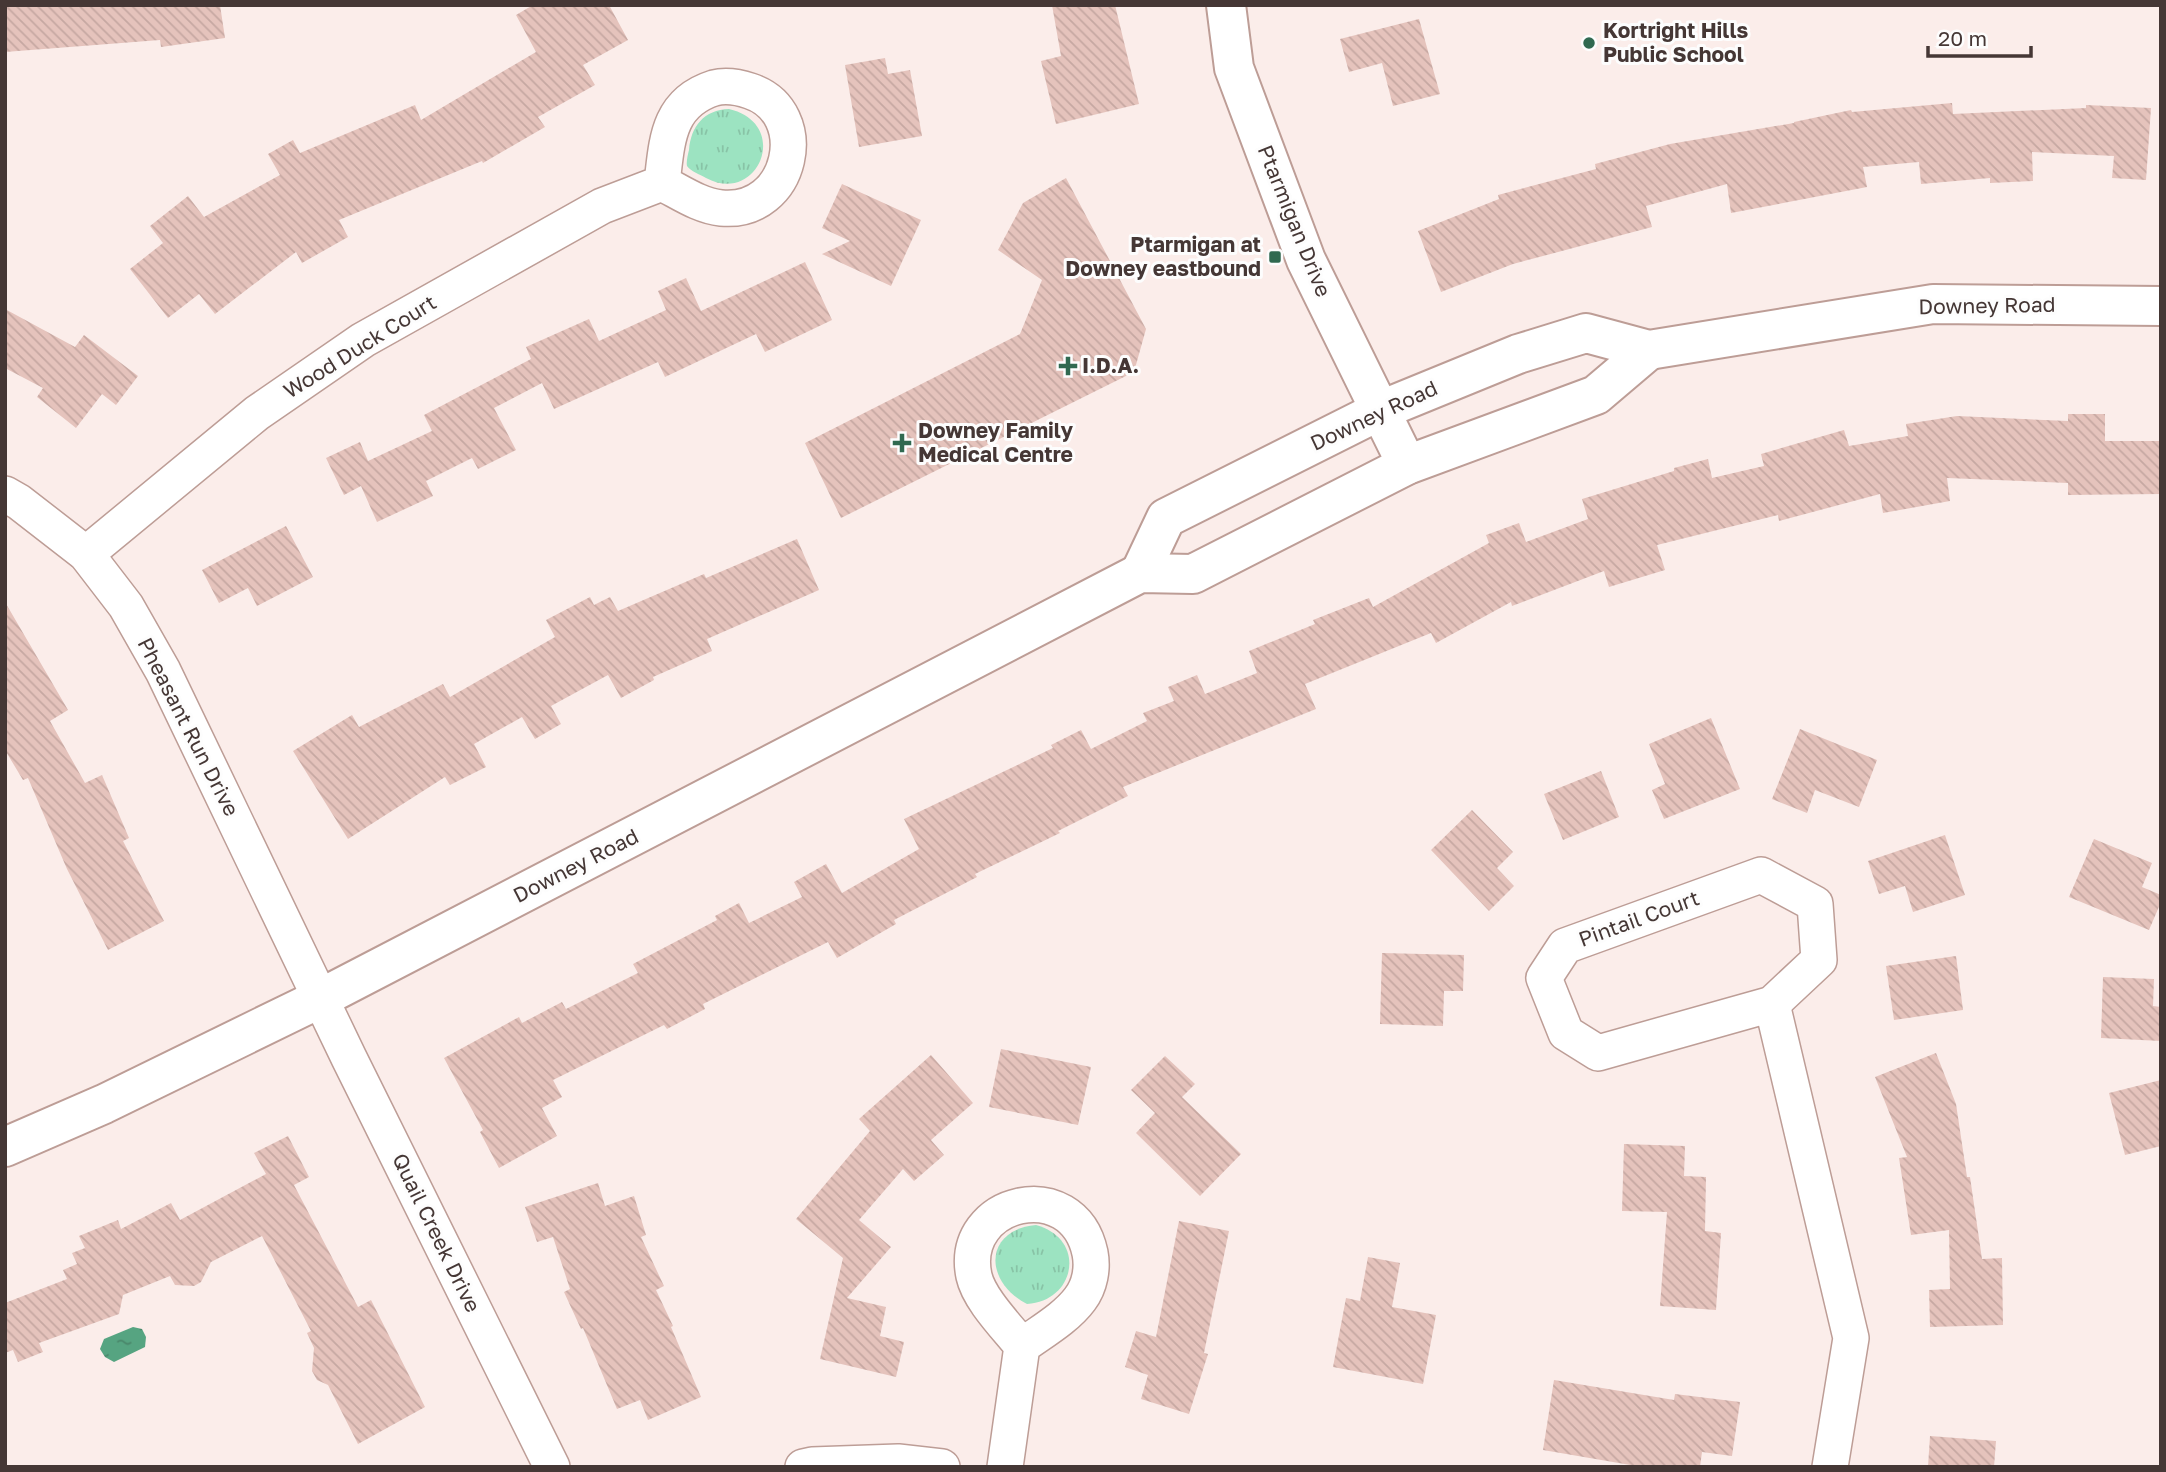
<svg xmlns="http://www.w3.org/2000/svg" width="2166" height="1472" viewBox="0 0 2166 1472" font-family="'Golos Text',sans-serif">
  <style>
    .grass { fill: url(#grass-tufts) }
    .water { fill: url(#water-ripples) }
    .building { fill: url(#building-back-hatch) }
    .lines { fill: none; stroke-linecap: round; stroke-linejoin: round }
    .minor-casing { stroke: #bd9d96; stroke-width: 38 }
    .tertiary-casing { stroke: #bd9d96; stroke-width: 42 }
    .secondary-casing { stroke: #bd9d96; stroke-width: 42 }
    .minor { stroke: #fff; stroke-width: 35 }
    .tertiary { stroke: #fff; stroke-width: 38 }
    .secondary { stroke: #fff; stroke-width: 38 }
    .poi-dot { fill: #306950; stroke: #fdfdfd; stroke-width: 2.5 }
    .labels { text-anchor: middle; stroke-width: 6; stroke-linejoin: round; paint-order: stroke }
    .poi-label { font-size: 21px; font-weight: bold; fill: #453735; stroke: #fdfdfd; text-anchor: start }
    .street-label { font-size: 21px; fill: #453735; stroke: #fdfdfd }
  </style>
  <defs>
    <pattern id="grass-tufts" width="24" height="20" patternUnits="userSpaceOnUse" patternTransform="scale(1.75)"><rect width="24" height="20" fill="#9ce3c1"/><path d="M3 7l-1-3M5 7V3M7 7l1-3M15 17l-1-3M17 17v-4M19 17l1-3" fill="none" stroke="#88c3a6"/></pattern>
    <pattern id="water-ripples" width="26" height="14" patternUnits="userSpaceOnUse" patternTransform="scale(1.75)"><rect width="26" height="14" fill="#56a481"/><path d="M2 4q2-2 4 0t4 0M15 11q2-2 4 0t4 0" fill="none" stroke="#49866a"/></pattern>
    <pattern id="building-back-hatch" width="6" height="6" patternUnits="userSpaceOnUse" patternTransform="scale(1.75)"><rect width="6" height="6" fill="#e5c3bc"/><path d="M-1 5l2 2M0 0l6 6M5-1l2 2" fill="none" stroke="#c6a8a2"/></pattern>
  </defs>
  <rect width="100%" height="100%" fill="#fbedea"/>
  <g class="grass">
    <path d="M729,109C792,124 758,206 706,178C701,175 690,171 687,166C686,162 688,154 689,150C691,126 704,110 729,109Z"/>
    <path d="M1036,1225C1087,1239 1076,1301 1027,1304C984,1282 983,1230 1036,1225Z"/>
  </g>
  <path class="water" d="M133,1327L142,1329L146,1337L145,1347L114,1362L105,1357L100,1349L104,1339Z"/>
  <g class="building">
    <path d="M5,5H220L225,38L161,47L160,40L5,52Z"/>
    <path d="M533,5H609L628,40L583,65L595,85L538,117L545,127L483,163L482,161L339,220L348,237L302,263L296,252L215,314L199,294L168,318L130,269L163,243L150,226L188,196L204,217L280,175L268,154L293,140L300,153L415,105L421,120L536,52L516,15Z"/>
    <path d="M1052,5H1115L1139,104L1056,124L1041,61L1061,56Z"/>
    <path d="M1419,19L1440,94L1393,106L1382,63L1349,72L1340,39Z"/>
    <path d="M885,58L888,74L910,70L922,136L859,147L845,65Z"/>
    <path d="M1952,103L1953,114L2086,108V105L2151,108L2146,180L2112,178L2114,156L2032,152L2033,181L1990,183V178L1921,184L1919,162L1863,167L1867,187L1731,213L1727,184L1646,206L1652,227L1513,264L1441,292L1418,231L1499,199L1498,195L1596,169L1595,164L1670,144L1794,123V122L1851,110L1852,112Z"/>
    <path d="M1066,178L1146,329L1134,372L841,518L805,443L1020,334L1042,280L998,250L1023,203Z"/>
    <path d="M842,184L921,220L891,286L822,254L850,241L822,228Z"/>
    <path d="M805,262L832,320L765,352L756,334L665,377L658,362L554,409L542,383L494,408L516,450L478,469L472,458L426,481L433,496L377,522L361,486L344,495L326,458L360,442L368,461L432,431L424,415L531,359L526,347L589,319L599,341L666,310L658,291L686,278L701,311Z"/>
    <path d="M5,309L75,347L84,335L138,376L116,405L102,394L76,428L37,397L43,388L5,368Z"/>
    <path d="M2068,414H2105V441H2161V494L2068,495V483L1947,478L1950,501L1883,513L1880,494L1779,521L1778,515L1657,545L1665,570L1609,587L1604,571L1512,606L1511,602L1436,643L1431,633L1305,684L1316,709L1123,787L1128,796L1058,831L1060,833L975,874L977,877L894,920L896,924L837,958L828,942L703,1004L705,1009L667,1029L664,1025L553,1080L562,1097L542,1108L557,1136L499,1168L480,1132L483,1130L444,1058L519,1017L522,1023L562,1002L566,1009L638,973L633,964L717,920L715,916L739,903L749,923L802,897L794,882L826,864L842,893L919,849L904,819L1053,748L1051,745L1081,730L1091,749L1147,721L1143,713L1174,701L1168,687L1197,675L1205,694L1257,673L1249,651L1315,624L1313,620L1369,598L1373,607L1489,543L1486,535L1519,523L1526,542L1588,519L1582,499L1674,471V468L1708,459L1712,478L1764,466L1761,454L1844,430L1849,446L1908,436L1906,424L1957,416L2068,421Z"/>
    <path d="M286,526L313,577L257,606L248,588L219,603L202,570Z"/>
    <path d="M797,539L819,590L707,639L712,651L653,677L654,680L621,698L608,675L551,706L561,724L535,739L522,717L474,744L486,767L450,785L445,777L348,839L293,751L352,715L359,727L443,684L450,697L555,637L546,620L590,597L594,605L610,597L618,611L704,574L706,578Z"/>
    <path d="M5,602L68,710L50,721L85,783L102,775L129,838L123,841L164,921L108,950L67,869L28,778L23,780L5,750Z"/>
    <path d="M1711,718L1740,789L1664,819L1652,790L1665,784L1649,744Z"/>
    <path d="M1800,729L1877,760L1859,807L1815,790L1807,813L1772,799Z"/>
    <path d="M1601,771L1619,817L1563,840L1544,794Z"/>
    <path d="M1472,810L1513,852L1497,868L1514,886L1489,911L1431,850Z"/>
    <path d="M1945,835L1965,895L1913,912L1905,886L1879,894L1868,861Z"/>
    <path d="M2094,839L2152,863L2142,887L2161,895V902L2149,930L2069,897Z"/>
    <path d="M1382,953L1464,955L1463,991H1444L1443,1026L1380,1024Z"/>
    <path d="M1956,956L1963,1010L1894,1020L1886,966Z"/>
    <path d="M2103,977L2154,979L2153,1006L2161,1007V1041L2101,1038Z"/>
    <path d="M1001,1049L1091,1067L1078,1125L989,1107Z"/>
    <path d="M1936,1053L1956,1104L1967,1177H1970L1982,1259L2002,1258L2003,1325L1930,1327L1929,1290L1950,1289L1949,1230L1911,1235L1899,1158L1907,1157L1875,1077Z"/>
    <path d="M931,1055L973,1103L931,1140L944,1155L914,1181L903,1169L859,1220L891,1247L847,1298L886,1307L880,1336L904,1342L896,1377L820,1359L843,1258L796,1219L870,1131L859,1119Z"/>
    <path d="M1165,1056L1195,1084L1182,1097L1241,1154L1200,1196L1136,1133L1155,1113L1131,1090Z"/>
    <path d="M2161,1080V1146L2125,1155L2109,1093Z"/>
    <path d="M288,1136L309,1177L294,1185L358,1307L371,1300L425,1407L358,1444L328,1385L317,1380L312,1371L314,1348L307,1333L311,1331L262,1236L211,1262L201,1282L194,1286L175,1285L170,1276L123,1295L119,1314L39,1343L43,1352L18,1362L13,1350L5,1353V1303L67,1279L63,1270L77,1264L72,1253L85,1248L79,1236L118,1220L121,1229L171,1203L180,1220L266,1174L254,1153Z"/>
    <path d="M1624,1144L1685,1146L1684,1176L1706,1177L1705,1231L1721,1233L1716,1310L1660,1306L1667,1212L1622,1211Z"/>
    <path d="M598,1183L605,1206L634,1196L646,1235L641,1237L664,1286L656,1290L673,1326L671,1327L701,1397L648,1420L640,1400L617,1409L583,1328L581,1329L564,1292L570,1289L553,1237L537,1242L525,1207Z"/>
    <path d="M1179,1221L1229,1231L1204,1353L1208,1354L1189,1414L1141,1399L1148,1375L1125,1367L1136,1331L1156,1337Z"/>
    <path d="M1368,1257L1400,1263L1392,1307L1436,1315L1423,1384L1333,1367L1346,1298L1360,1301Z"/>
    <path d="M1554,1380L1674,1400L1675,1394L1740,1402L1732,1456L1702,1452L1700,1467H1642L1543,1450Z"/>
    <path d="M1930,1436L1996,1441L1994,1467H1928Z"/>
  </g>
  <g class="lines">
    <g class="minor-casing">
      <g id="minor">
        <path d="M5,494L19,502L86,554L126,606L163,671L349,1058L552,1467"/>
        <path d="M86,554L257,413L363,340L602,206L662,183C680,192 700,206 721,208C793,215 814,112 750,91C738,87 726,85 714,88C667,103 667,142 662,183"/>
        <path d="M1761,875L1815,904L1819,960L1772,1004L1598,1053L1566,1033L1544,978L1565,946Z"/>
        <path d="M1772,1004L1851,1338L1830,1467"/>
        <path d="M803,1467L812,1465L898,1462L942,1467"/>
        <path d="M1005,1467L1022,1346C1041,1332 1066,1318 1080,1299C1090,1286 1093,1268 1090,1253C1073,1173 958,1200 974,1276C979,1299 1007,1327 1022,1346"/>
      </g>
    </g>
    <g class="tertiary-casing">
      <path id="tertiary" d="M1226,5L1234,68L1306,260L1407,465"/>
    </g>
    <g class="secondary-casing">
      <g id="secondary">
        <path d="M1140,573L1166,518L1381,410L1518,354L1586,333L1649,350L1933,304L2161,306"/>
        <path d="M5,1147L104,1104L321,998L1140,573L1193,574L1407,465L1596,395L1649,350"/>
      </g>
    </g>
    <use href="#minor" class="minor"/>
    <use href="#tertiary" class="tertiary"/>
    <use href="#secondary" class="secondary"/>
  </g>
  <g class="poi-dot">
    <circle cx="1589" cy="43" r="7"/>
    <rect x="1268" y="250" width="14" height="14" rx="3.5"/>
    <path d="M1064.5 355.5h7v7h7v7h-7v7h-7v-7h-7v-7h7z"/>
    <path d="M898.5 432.5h7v7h7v7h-7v7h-7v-7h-7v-7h7z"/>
  </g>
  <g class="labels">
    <g class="poi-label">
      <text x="1603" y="38">Kortright Hills<tspan x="1603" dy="24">Public School</tspan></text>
      <text x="1261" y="252" text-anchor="end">Ptarmigan at<tspan x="1261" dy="24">Downey eastbound</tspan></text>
      <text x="1082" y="373">I.D.A.</text>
      <text x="918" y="438">Downey Family<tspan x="918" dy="24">Medical Centre</tspan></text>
    </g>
    <g class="street-label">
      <text transform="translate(1294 221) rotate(68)" y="7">Ptarmigan Drive</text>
      <text transform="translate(1987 306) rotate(-1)" y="7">Downey Road</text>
      <text transform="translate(360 347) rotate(-32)" y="7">Wood Duck Court</text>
      <text transform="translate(1374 416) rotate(-25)" y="7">Downey Road</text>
      <text transform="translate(188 727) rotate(63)" y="7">Pheasant Run Drive</text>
      <text transform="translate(576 866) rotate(-27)" y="7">Downey Road</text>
      <text transform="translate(1639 919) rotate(-20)" y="7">Pintail Court</text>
      <text transform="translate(436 1233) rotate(64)" y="7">Quail Creek Drive</text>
    </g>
  </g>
  <rect width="2166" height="1472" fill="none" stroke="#453735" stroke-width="14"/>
  <path d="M1928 46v10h103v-10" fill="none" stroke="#453735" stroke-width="3.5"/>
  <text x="1938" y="46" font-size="21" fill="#453735" stroke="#fdfdfd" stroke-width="5" paint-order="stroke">20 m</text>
</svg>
